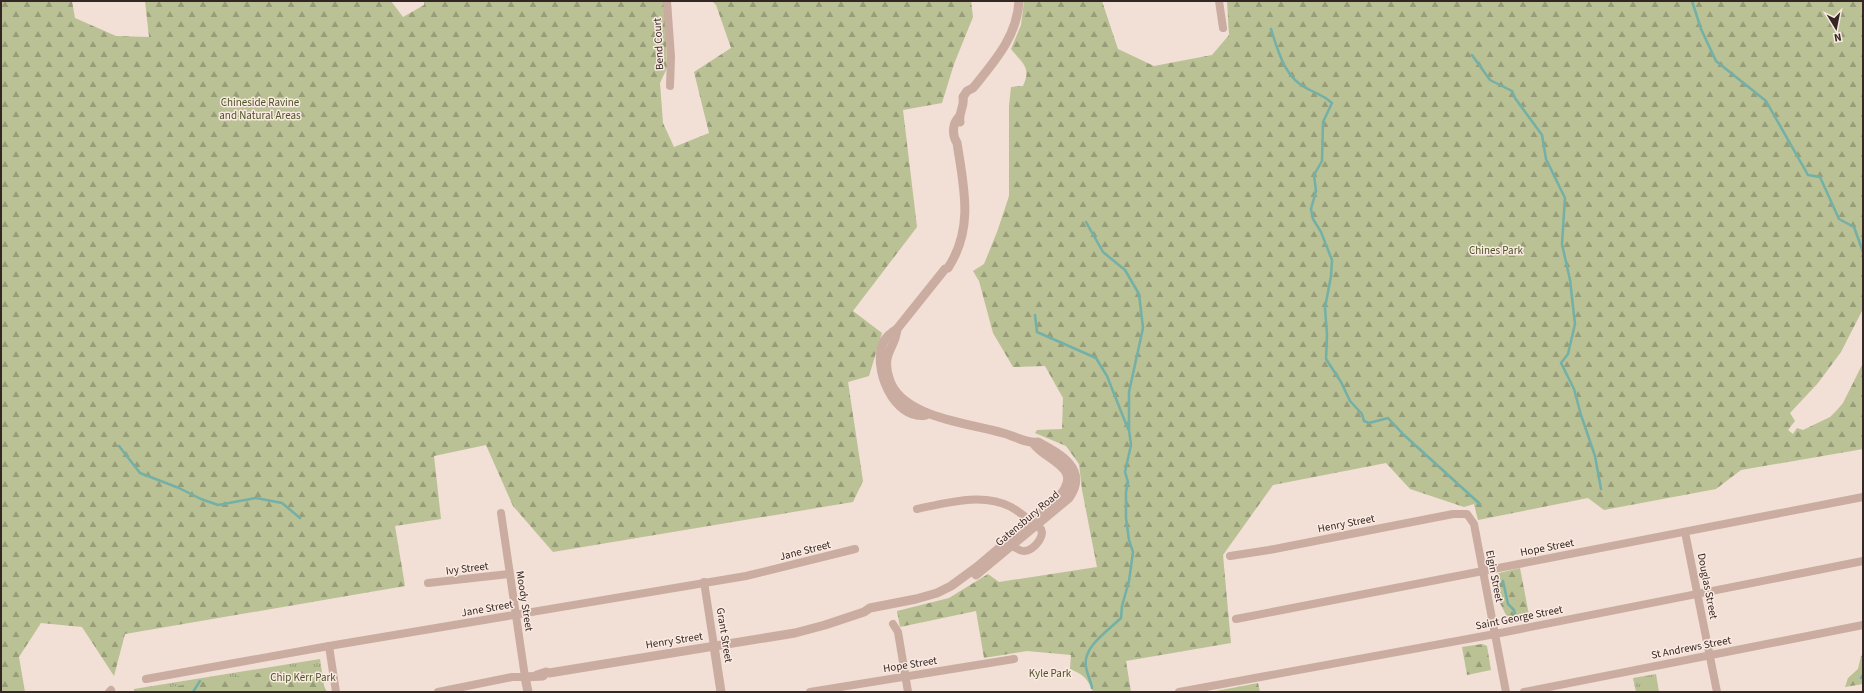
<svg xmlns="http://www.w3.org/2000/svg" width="1864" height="693" viewBox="0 0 1864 693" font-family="'Source Sans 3',sans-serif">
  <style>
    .grass { fill: url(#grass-tufts) }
    .forest { fill: url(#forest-firs) }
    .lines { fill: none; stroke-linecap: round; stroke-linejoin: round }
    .stream { stroke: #73b0a7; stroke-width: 2.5 }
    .minor { stroke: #caaca1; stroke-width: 8 }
    .tertiary { stroke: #caaca1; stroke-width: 9 }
    .labels { text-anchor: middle; stroke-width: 3; stroke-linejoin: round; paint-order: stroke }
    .street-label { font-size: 11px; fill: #342624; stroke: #faeae1 }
    .park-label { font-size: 11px; fill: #4b5327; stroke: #faeae1 }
  </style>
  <defs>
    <pattern id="grass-tufts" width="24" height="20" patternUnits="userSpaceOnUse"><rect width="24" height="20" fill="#bac195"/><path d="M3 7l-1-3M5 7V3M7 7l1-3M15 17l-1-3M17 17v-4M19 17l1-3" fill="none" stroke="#989d79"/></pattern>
    <pattern id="forest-firs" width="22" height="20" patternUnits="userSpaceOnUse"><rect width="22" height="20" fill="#bac195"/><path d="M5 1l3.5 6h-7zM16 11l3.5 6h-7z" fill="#989d79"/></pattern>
  </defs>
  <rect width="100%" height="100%" fill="#f2dfd5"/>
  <g class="grass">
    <path d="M320,659L325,692H134V689Z"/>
    <path d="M1656,674L1659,692H1636L1633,678Z"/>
  </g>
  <g class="forest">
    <path d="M1,1H72L75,18L116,36L149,37L145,1H391L403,17L424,5V1H665L667,68L660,83L663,123L674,147L709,133L694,72L731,48L716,5L712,1H971L973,17L954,64L942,103L903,110L917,227L853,311L882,333L869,376L848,382L863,481L853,502L553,552L513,506L486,445L434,456L441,519L395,526L405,586L125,634L114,676L82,627L41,623L19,657L25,692H1Z"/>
    <path d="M1024,1H1102L1118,49L1154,66L1212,55L1229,35L1227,1H1863V309L1841,352L1818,383L1790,413L1795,421L1788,430L1793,434L1797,428L1803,430L1830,417L1837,410L1843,403L1863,363V449L1741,470L1716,489L1604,510L1588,498L1478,520L1474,504L1464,507L1410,489L1386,463L1273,485L1223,555L1231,643L1126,661L1131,692H1093C1088,679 1083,674 1070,669L1071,655L1027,651L984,658L976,611L900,627L897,611L949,598L988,574L999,582L1097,567L1082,490L1079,464L1066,446L1035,433L1037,430L1062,429L1063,398L1045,366L1013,367L993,333L979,281L973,271L984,264L997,232L1009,196V106L1011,87L1023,86C1032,67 1022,63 1011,49L1021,25Z"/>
    <path d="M1520,568L1529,615L1508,619L1498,599L1494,580L1499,573Z"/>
    <path d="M1482,644L1487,646L1491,670L1467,675L1462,647Z"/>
    <path d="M1863,655V684L1845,687L1848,678L1858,669L1861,656Z"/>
    <path d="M303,666L316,670L327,692H139Z"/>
    <path d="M1258,683L1260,692H1211Z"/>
  </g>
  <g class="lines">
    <g class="stream">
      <path d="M1692,1L1701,29L1716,61L1766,101L1808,175L1820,177L1839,219L1854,227L1863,252"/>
      <path d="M1271,29C1278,51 1285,79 1308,89C1319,95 1322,94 1332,103L1323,122L1322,161L1314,175L1316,191L1311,209L1313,219L1321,232L1332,260L1331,276L1325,308L1327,335L1326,359L1341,382L1350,401L1362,414L1364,421L1369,423L1388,418L1404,435L1480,504"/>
      <path d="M1472,55L1490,80L1512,91L1515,98L1542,135L1546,159L1565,198L1562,244L1570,280L1575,324L1568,354L1561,363L1574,389L1581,415L1595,456L1601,489"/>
      <path d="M1086,222L1103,252L1125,270L1139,294L1143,328L1129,392V430L1131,445L1125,472L1128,482L1126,492V518L1129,540L1133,552L1129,581L1122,606L1121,618C1109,630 1082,647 1086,667C1087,674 1091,681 1092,688"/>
      <path d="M1035,315L1037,332L1096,358L1107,376L1128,429"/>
      <path d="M119,446L140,473L179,488L201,499L218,505L256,498L282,503L300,518"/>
      <path d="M1503,581L1508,604L1514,610L1516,618"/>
      <path d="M1861,678L1863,675"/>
      <path d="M193,692L200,681"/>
    </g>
    <g class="minor">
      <path d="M667,1L671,57L670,86"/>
      <path d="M1219,1L1223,28"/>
      <path d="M917,509C946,503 983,492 1011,507C1022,513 1031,522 1041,529L1042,533C1041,541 1032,551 1024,551C1020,551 1016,548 1012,546"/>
      <path d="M1685,532L1717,692"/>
      <path d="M1230,556L1269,550L1453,514H1467L1474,524L1506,692"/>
      <path d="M704,582L714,646"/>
      <path d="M428,583L509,574"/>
      <path d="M1236,619L1863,497"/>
      <path d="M893,624L898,632L908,692"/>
      <path d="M329,646L336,692"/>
      <path d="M146,679L329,646L746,576L855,549"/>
      <path d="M109,692L111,690"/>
      <path d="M438,692L512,677H525L501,513"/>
      <path d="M810,692L1014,659"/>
      <path d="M1179,692L1495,634L1863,561"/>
      <path d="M1524,692L1863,625"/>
    </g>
    <g class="tertiary">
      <path d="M960,122C958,113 965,106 963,97L967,91L973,88C994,62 1017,37 1019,1"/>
      <path d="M897,329C895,349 881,353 889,378C900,418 970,423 1003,433C1014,436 1028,444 1038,442C1060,454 1089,469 1069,498L976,575"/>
      <path d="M926,415C894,421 871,367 884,341C887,336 892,332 897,329L945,269L948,268C974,228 964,188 957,143C952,135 952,124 959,117"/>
      <path d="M714,646L721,692"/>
      <path d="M537,675L546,672L549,673L795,633L825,625L864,612L870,608L916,599L937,593L951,586L977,567L1057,499C1087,467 1046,462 1033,443"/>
      <path d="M528,692L525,677L543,676"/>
    </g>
  </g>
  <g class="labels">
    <g class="street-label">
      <text transform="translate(658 44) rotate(-93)" y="4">Bend Court</text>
      <text transform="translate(1027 518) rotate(-40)" y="4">Gatensbury Road</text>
      <text transform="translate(1346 523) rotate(-11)" y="4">Henry Street</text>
      <text transform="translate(1547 547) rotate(-11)" y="4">Hope Street</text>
      <text transform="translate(805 550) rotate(-14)" y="4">Jane Street</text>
      <text transform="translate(467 568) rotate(-7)" y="4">Ivy Street</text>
      <text transform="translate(1495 576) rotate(79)" y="4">Elgin Street</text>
      <text transform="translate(1708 586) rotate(79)" y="4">Douglas Street</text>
      <text transform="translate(525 601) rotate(81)" y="4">Moody Street</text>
      <text transform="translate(487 608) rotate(-10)" y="4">Jane Street</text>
      <text transform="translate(1519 617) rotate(-11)" y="4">Saint George Street</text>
      <text transform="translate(725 635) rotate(81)" y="4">Grant Street</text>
      <text transform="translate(674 640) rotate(-9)" y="4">Henry Street</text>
      <text transform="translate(1691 647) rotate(-11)" y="4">St Andrews Street</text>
      <text transform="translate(910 664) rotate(-9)" y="4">Hope Street</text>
    </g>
    <g class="park-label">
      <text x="260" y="106">Chineside Ravine<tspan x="260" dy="13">and Natural Areas</tspan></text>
      <text x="1496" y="254">Chines Park</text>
      <text x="1050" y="677">Kyle Park</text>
      <text x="303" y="681">Chip Kerr Park</text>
    </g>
  </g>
  <rect width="1864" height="693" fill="none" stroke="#342624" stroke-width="4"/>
  <g transform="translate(1836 28) rotate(170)" stroke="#faeae1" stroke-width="3" paint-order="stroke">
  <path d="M0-3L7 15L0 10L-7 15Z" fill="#342624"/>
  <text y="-6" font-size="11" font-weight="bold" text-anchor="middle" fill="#342624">N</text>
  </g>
</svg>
